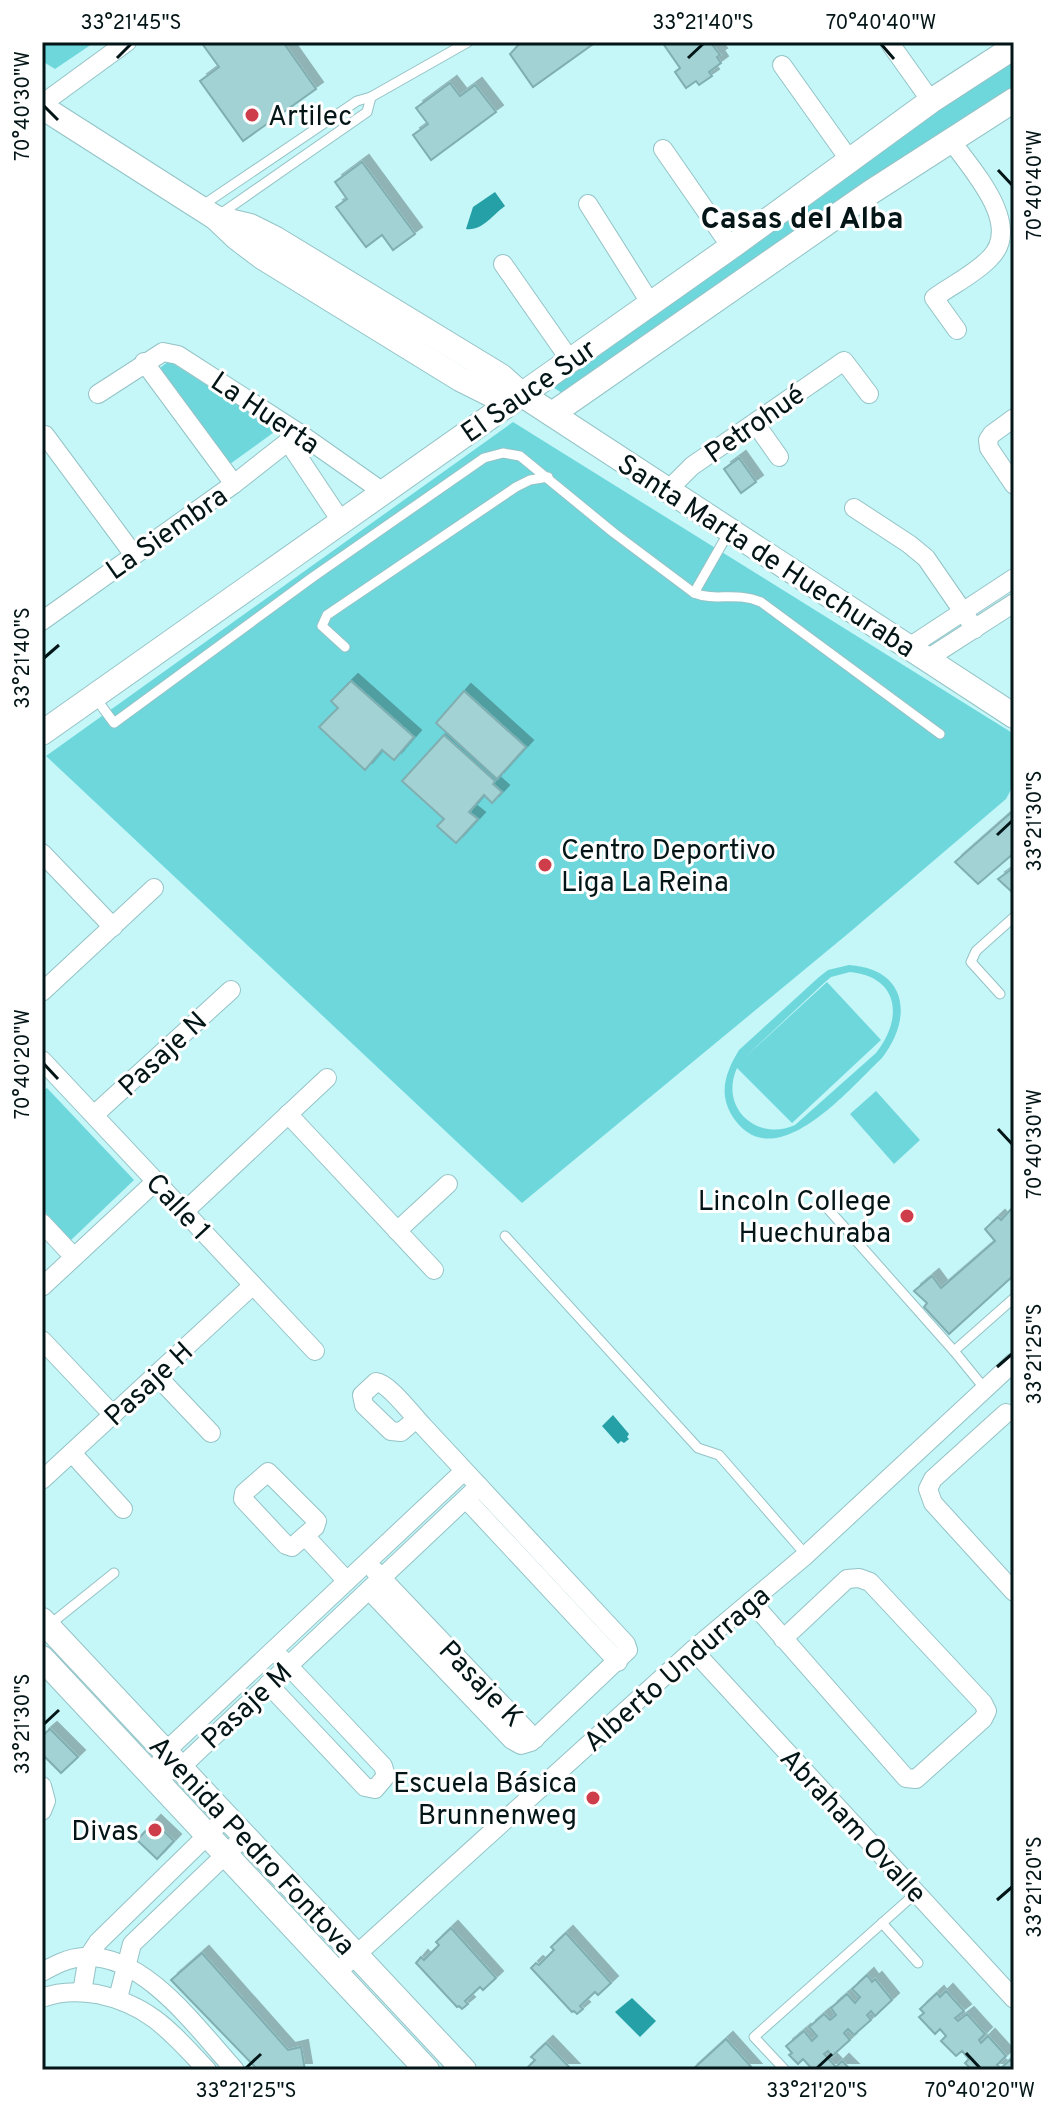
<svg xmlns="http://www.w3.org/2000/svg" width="1056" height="2112" viewBox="0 0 1056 2112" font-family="Overpass,sans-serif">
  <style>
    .green { fill: #6ed7dc; fill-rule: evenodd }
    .water { fill: #24a0a6 }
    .building { fill: #a2d2d4; stroke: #80aeb1; stroke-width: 2; filter: url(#shadow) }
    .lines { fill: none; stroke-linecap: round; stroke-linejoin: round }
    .lane-casing { stroke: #94c3c6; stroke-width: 11 }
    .street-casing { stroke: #94c3c6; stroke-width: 20 }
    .secondary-casing { stroke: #94c3c6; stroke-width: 26 }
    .lane { stroke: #fff; stroke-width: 9 }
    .street { stroke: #fff; stroke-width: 18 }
    .secondary { stroke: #fff; stroke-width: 24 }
    .ticks { fill: none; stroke: #031516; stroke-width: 3 }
    .poi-dot { fill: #cd3d4a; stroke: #fff; stroke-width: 3 }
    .labels { text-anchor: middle; stroke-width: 6; stroke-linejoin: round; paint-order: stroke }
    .poi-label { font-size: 28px; fill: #031516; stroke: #fff; text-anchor: end }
    .street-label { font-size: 28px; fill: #031516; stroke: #fff }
    .neighbourhood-label { font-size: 30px; font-weight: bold; fill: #031516; stroke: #fff }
    .neatline { fill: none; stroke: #031516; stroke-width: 3 }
    .ticks-label { font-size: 20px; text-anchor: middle; fill: #031516 }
  </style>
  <defs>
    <filter id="shadow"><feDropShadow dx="7" dy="-7" stdDeviation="0" flood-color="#0004"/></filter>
  </defs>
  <rect width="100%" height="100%" fill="#c5f6f8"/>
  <g class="green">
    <path d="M42,42H95L55,69L42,61Z"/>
    <path d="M1014,54V90L568,397L539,378Z"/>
    <path d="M169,361L277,430L230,464L160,368Z"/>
    <path d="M513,422L1014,734V784L1006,799L850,932L522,1203L46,756Z"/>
    <path d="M849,965C908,969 913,1018 882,1058C850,1088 772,1183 731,1114C718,1091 727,1070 739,1050L819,977L828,970ZM850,972C900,977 903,1019 876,1053L795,1125C757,1142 719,1108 737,1068L792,1123L881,1040L827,982L742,1060L824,983L831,977Z"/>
    <path d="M47,1088L134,1180L71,1240L42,1209V1092Z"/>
    <path d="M876,1091L920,1140L894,1164L850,1114Z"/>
  </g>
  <g class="water">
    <path d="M495,192L505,206C492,215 483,231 466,229L473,207Z"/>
    <path d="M613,1415L629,1434L627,1437L629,1439L624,1443L621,1441L618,1444L602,1426Z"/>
    <path d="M632,1998L656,2021L640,2037L615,2012Z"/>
  </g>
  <g class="building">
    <path d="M201,42H283L316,89L243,141L200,81L219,67Z"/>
    <path d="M521,42H596L533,87L510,54Z"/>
    <path d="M662,42H710L720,55L717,57L721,63L709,72L712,76L699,85L696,81L686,88L675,72L680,68Z"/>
    <path d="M450,83L460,96L475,85L496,112L431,160L413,135L428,124L416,108Z"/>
    <path d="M362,162L415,234L393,250L382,235L366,247L336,207L347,199L335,182Z"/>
    <path d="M739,458L756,482L741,493L724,469Z"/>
    <path d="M351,681L414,737L394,760L382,750L365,770L319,727L338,708L331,701Z"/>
    <path d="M464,691L526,747L497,779L436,723Z"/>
    <path d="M444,735L495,781L493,784L502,792L492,803L484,795L469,812L478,819L456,843L437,826L444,819L402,781Z"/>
    <path d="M1014,810V853L978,884L955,862Z"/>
    <path d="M1014,861V894L998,879L1013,868Z"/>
    <path d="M1014,1206V1275L949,1334L924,1307L927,1303L914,1291L932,1276L941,1288L995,1241L985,1229L998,1217L1001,1220Z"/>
    <path d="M50,1729L78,1757L61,1773L42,1754V1736Z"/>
    <path d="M154,1822L174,1841L157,1859L137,1840Z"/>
    <path d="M451,1928L496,1978L483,1990L480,1987L465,2001L468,2004L462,2009L459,2006L457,2007L416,1963L421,1957L424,1960L439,1945L436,1942Z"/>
    <path d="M566,1933L611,1983L598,1995L595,1992L580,2006L583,2009L577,2014L574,2011L572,2012L531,1968L536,1963L539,1965L554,1950L551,1947Z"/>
    <path d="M202,1953L288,2050L301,2047L305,2070H258L171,1980Z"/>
    <path d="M867,1975L872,1982L875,1979L892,2000L875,2016L871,2011L867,2015L871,2020L854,2035L848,2029L844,2033L850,2040L832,2056L828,2051L824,2054L836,2067L842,2061L851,2070H813L803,2059L798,2064L789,2055L792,2053L786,2046L804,2031L812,2041L817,2036L809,2027L824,2014L830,2020L836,2015L831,2008L847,1994L855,2003L860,1997L852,1989Z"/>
    <path d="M946,1991L964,2011L955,2018L958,2021L967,2014L985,2034L979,2040L981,2043L988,2036L1006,2056L997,2065L1001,2068L1010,2060L1014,2064V2070H972L965,2063L969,2059L962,2051L956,2056L941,2041L946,2036L940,2029L935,2034L919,2017L924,2013L920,2009L937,1993L940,1997Z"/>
    <path d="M726,2039L754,2070H692Z"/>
    <path d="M546,2043L572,2070H525L535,2060L531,2057Z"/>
  </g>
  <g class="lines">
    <g class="lane-casing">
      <g id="lane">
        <path d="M203,205L357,101L371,97L468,42"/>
        <path d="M219,215L367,112L371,97"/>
        <path d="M694,593L730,530"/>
        <path d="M345,647L322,626L327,615L516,487L530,480L548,477"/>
        <path d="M94,696L114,723L313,577L484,458L503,453L520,456L614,533L694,593C717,602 734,591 761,602L940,734"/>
        <path d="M1000,994L971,962L976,951L1014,917"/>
        <path d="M821,1201L954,1351L985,1389"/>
        <path d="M505,1236L698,1448L719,1455L806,1555"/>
        <path d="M954,1351L1014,1298"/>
        <path d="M48,1626L114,1573"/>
        <path d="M882,1923L918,1963"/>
        <path d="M785,2070L754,2037L916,1893"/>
      </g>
    </g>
    <g class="street-casing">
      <g id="street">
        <path d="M889,42L931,101"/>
        <path d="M782,65L851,162"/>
        <path d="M42,104L127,42"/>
        <path d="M950,139C970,168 1024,224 990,258C975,274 952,285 934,298L957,330"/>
        <path d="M663,149L731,247"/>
        <path d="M588,204L651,304"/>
        <path d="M503,264L570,360"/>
        <path d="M144,362L234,484"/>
        <path d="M98,394L163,352L178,355L299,433L383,492"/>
        <path d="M1014,418L992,434L988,440L989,448L1014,485"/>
        <path d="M755,423L779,457"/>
        <path d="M45,435L134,555"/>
        <path d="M289,443L341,521"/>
        <path d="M668,490L692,466L844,361L869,394"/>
        <path d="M854,508L909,544L926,558L975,629"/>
        <path d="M42,621L234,484L299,433"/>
        <path d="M909,647L1014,578"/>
        <path d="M927,659L1014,603"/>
        <path d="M42,853L113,927"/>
        <path d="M42,992L154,888"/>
        <path d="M42,1060L315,1351"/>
        <path d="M288,1114L434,1270"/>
        <path d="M94,1115L231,990"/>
        <path d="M184,1212L327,1078"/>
        <path d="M42,1223L74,1257"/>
        <path d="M397,1231L448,1184"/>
        <path d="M42,1287L156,1181"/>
        <path d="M42,1340L113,1415"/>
        <path d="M156,1375L211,1433"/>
        <path d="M1006,1413L933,1479L928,1489L933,1503L1014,1592"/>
        <path d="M72,1453L123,1509"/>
        <path d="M268,1472L317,1521L315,1527L292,1547L286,1545L243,1499L244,1493Z"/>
        <path d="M42,1480L253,1285"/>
        <path d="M466,1499L618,1662"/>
        <path d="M305,1536L347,1581"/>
        <path d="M374,1570L535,1739"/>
        <path d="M369,1590L512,1740L521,1745L531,1742L628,1650L626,1644C559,1572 492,1500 424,1427C414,1417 389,1383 376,1382L362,1395L364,1405L391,1431L401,1432L416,1419"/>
        <path d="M751,1601L906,1778L916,1779L983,1719L987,1711L983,1703L870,1582L859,1578L847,1579L783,1639"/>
        <path d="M693,1650L1014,1999"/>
        <path d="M268,1684L365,1787L375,1789L386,1776L383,1766L281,1658"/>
        <path d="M170,1771L180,1768L479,1486"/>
        <path d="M153,1778L165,1752L464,1471"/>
        <path d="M42,1786L46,1801L42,1811"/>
        <path d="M42,1972C55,1965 68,1958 83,1957C145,1953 198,2030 235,2070"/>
        <path d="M336,1973L693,1650L806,1555L1014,1362"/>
        <path d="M82,1992L88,1957L98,1942L226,1817"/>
        <path d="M42,1998C60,1991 78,1991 97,1994C150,2005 171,2032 207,2070"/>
        <path d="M118,1998L132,1944L244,1837"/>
      </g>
    </g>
    <g class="secondary-casing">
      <g id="secondary">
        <path d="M42,107L216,218L237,238L262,257L460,379L490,394H521"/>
        <path d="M216,218L250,226L276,239L501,376L521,394L1014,716"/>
        <path d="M552,414L871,192L1014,100"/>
        <path d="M42,733L731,247L931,101L1014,47"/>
        <path d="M42,1620L464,2070"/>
        <path d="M42,1658L427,2070"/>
      </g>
    </g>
    <use href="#lane" class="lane"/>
    <use href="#street" class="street"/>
    <use href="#secondary" class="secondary"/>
  </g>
  <path class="ticks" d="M881,44L894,59M117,58L131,44M688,58L703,44M44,106L58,120M998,170L1012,185M44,658L59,645M997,835L1012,821M44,1064L58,1079M998,1129L1012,1144M997,1367L1012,1354M44,1724L59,1710M997,1900L1012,1887M966,2053L980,2068M246,2068L261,2054M817,2068L832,2054"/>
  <g class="poi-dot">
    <circle cx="252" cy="115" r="8"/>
    <circle cx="545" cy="865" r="8"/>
    <circle cx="907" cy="1216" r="8"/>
    <circle cx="593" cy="1798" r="8"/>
    <circle cx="155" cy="1830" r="8"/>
  </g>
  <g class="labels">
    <g class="poi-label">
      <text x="268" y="125" text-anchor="start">Artilec</text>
      <text x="561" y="859" text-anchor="start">Centro Deportivo<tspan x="561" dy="32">Liga La Reina</tspan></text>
      <text x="891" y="1210">Lincoln College<tspan x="891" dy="32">Huechuraba</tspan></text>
      <text x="577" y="1792">Escuela Básica<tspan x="577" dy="32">Brunnenweg</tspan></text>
      <text x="139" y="1840">Divas</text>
    </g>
    <g class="street-label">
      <text transform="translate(528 390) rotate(-35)" y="10">El Sauce Sur</text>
      <text transform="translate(266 412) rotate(34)" y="10">La Huerta</text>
      <text transform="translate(754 423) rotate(-35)" y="10">Petrohué</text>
      <text transform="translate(166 532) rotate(-35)" y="10">La Siembra</text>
      <text transform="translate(767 555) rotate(33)" y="10">Santa Marta de Huechuraba</text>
      <text transform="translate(162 1053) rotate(-43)" y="10">Pasaje N</text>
      <text transform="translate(179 1206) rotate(47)" y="10">Calle 1</text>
      <text transform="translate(148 1383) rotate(-43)" y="10">Pasaje H</text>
      <text transform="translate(676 1668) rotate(-41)" y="10">Alberto Undurraga</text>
      <text transform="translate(482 1683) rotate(46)" y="10">Pasaje K</text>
      <text transform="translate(246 1705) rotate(-43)" y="10">Pasaje M</text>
      <text transform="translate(854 1825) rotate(47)" y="10">Abraham Ovalle</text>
      <text transform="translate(253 1845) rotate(47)" y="10">Avenida Pedro Fontova</text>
    </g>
    <g class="neighbourhood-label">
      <text x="802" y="228">Casas del Alba</text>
    </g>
  </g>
  <rect width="1056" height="2112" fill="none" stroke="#ffffff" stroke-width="88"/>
  <rect x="44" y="44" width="968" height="2024" class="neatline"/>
  <g class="ticks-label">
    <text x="131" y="29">33°21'45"S</text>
    <text x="703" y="29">33°21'40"S</text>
    <text x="881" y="29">70°40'40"W</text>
    <text transform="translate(22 106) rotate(-90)" y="7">70°40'30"W</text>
    <text transform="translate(1034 185) rotate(-90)" y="7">70°40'40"W</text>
    <text transform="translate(22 658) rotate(-90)" y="7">33°21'40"S</text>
    <text transform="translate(1034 821) rotate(-90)" y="7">33°21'30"S</text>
    <text transform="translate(22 1064) rotate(-90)" y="7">70°40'20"W</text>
    <text transform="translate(1034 1144) rotate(-90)" y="7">70°40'30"W</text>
    <text transform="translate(1034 1354) rotate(-90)" y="7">33°21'25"S</text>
    <text transform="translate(22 1724) rotate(-90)" y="7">33°21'30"S</text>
    <text transform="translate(1034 1887) rotate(-90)" y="7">33°21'20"S</text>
    <text x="246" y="2097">33°21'25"S</text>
    <text x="817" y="2097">33°21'20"S</text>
    <text x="980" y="2097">70°40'20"W</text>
  </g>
</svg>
